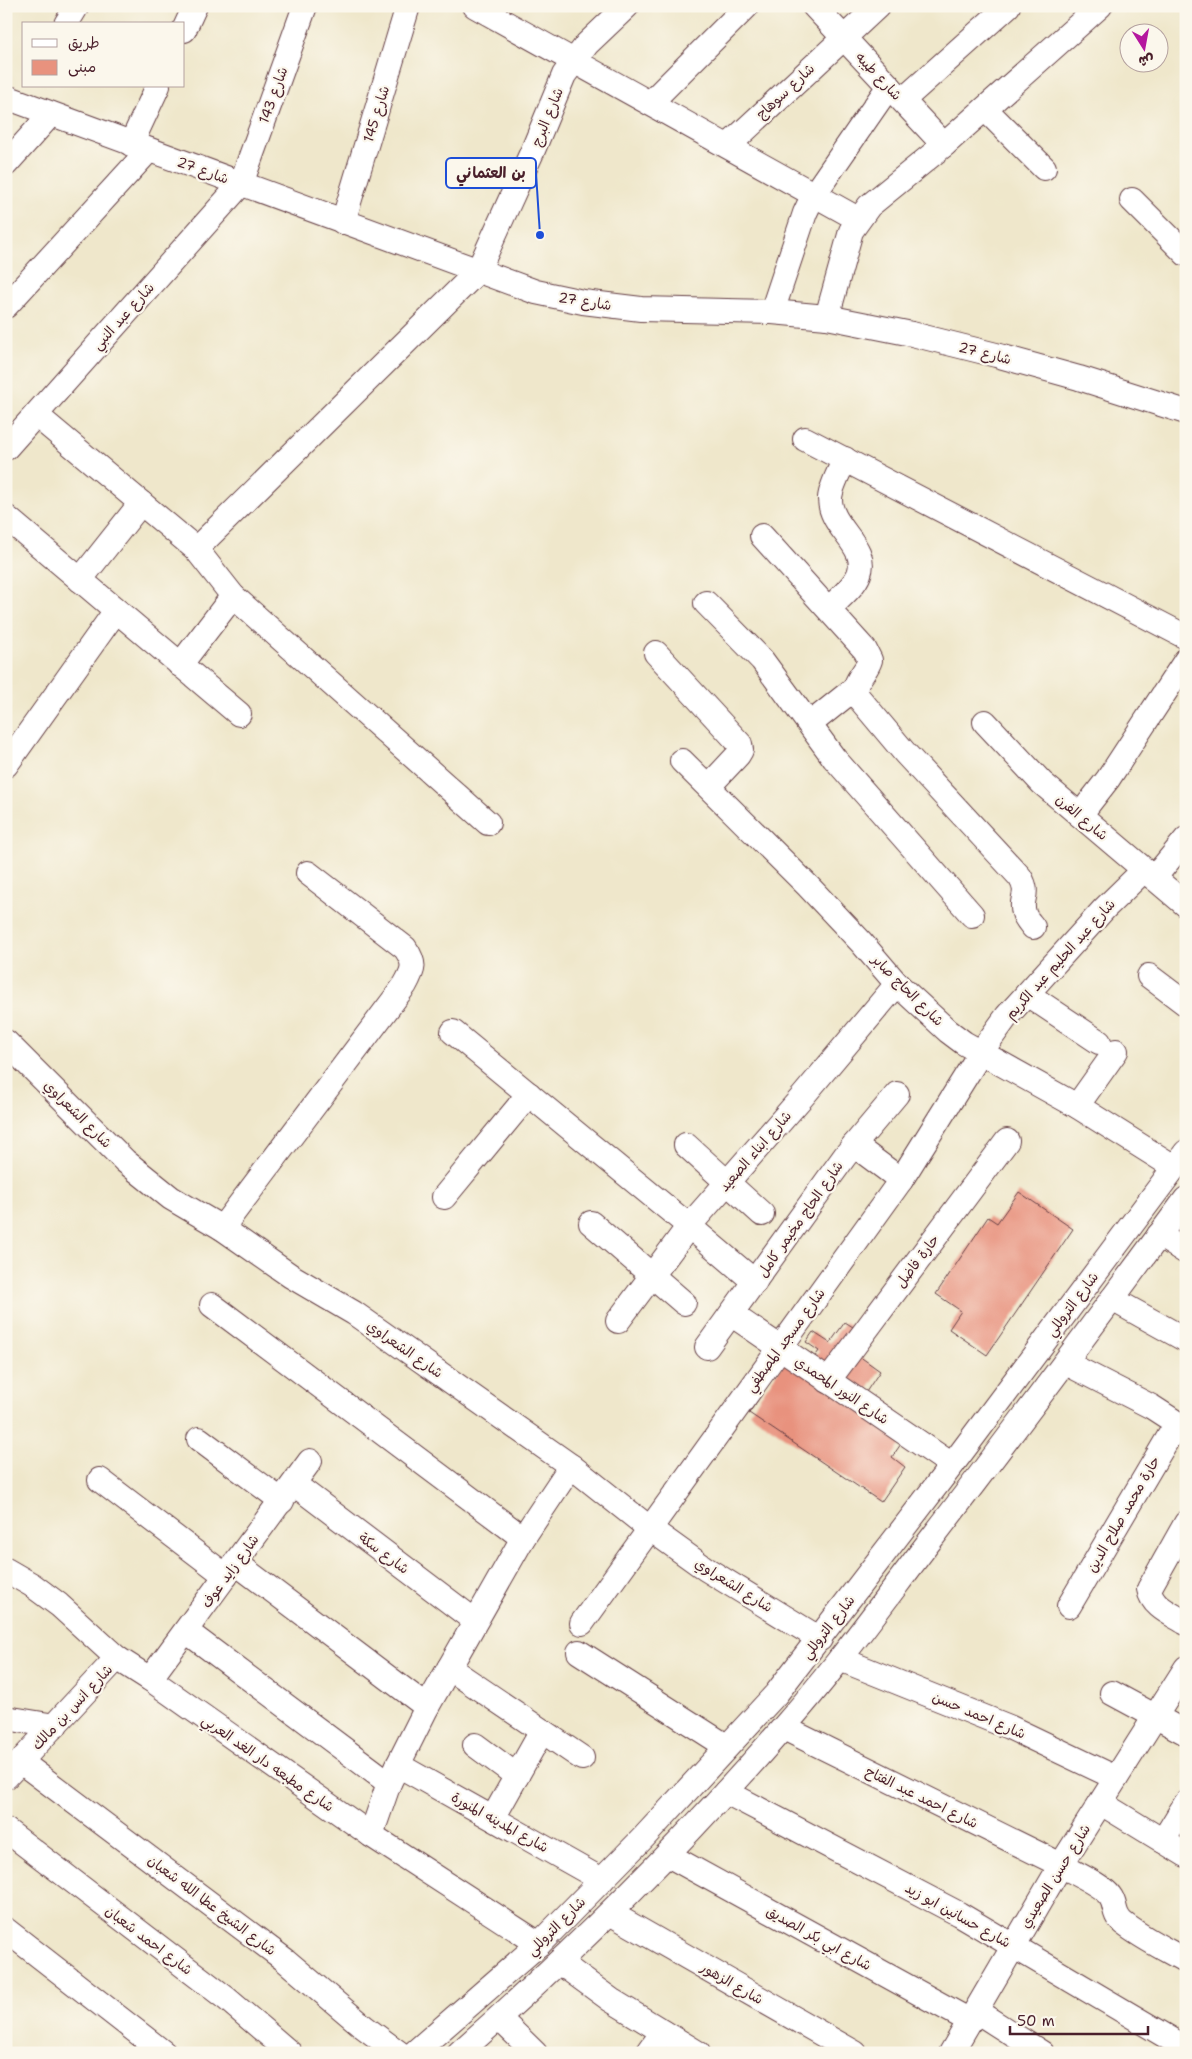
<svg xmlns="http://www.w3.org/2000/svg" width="1192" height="2059" viewBox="0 0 1192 2059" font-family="'Shantell Sans','Playpen Sans Arabic',sans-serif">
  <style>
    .building { fill: #e8927e }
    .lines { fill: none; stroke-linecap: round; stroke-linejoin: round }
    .minor-casing { stroke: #633d43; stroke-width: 26 }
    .minor { stroke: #fff; stroke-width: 24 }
    .labels { text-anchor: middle; stroke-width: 4.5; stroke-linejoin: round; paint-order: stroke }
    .street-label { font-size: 14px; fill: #4a1f2b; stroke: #fbf7ec }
    .leader { fill: none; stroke: #1d4ed8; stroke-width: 2 }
    .callout-dot { fill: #1d4ed8; stroke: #fbf7ec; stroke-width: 2 }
    .callout { fill: #fbf7ec; stroke: #1d4ed8; stroke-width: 2 }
    .callout-label { font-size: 15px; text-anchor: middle; font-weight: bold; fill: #4a1f2b }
  </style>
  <rect width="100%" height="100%" fill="#fbf7ec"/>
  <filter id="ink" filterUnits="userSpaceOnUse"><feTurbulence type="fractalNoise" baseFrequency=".02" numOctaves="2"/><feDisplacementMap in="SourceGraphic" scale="10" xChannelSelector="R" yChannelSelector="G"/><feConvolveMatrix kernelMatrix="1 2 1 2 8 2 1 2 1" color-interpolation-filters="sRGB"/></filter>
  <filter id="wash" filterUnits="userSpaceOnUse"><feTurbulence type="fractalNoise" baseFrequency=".0096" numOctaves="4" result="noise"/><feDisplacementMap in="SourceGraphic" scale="20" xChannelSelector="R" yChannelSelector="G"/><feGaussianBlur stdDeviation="1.12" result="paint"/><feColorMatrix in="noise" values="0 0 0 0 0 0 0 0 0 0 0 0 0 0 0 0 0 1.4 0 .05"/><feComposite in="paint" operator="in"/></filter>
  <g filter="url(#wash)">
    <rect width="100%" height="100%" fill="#efe7cb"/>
    <g id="blocks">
      <g class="building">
        <path d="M1019,1192L1073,1229L987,1355L949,1329L961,1311L936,1294L988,1217L997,1223Z"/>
        <path d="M845,1322L853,1327L847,1336L857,1343L859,1356L880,1371L862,1398L910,1431L892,1457L905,1467L881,1502L749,1413L793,1349L811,1362L819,1351L806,1342L813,1332L830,1343Z"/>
      </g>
    </g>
  </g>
  <g filter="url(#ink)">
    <use href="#blocks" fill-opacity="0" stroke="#633d43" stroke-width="1"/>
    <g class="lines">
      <g class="minor-casing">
        <g id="minor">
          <path d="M475,6L858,219"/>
          <path d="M814,6L944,145"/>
          <path d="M66,24L77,6"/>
          <path d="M184,30L195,6"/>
          <path d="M6,97L536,292L583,302L641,309L772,312L827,317L912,334L996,355L1079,378L1186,412"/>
          <path d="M903,100L1008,6"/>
          <path d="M650,103L747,6"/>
          <path d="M985,109L1044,168"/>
          <path d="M131,144L158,86"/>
          <path d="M728,146L878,6"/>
          <path d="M6,164L51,114"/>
          <path d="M1132,200L1186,254"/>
          <path d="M343,222L408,6"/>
          <path d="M6,306L149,150"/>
          <path d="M772,312L805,213L813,196L889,86"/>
          <path d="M827,317L851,231L869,206L944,145L1100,6"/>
          <path d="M36,415L196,549L233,596L488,823"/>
          <path d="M805,439L1186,637"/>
          <path d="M6,448L241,184L305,6"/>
          <path d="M6,517L239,714"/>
          <path d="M762,536L865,650L870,660C866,674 850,682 858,697L905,753L1020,877C1031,895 1019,898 1024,913C1025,918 1030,923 1033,927"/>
          <path d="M196,549L478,271L533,150L564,75L587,44L627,6"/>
          <path d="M80,580L141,503"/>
          <path d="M706,603L762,660L834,758L972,915"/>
          <path d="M829,609C838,599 854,587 859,574C870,546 829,528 830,498C831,486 840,470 845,459"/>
          <path d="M656,653L740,744L741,750L738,755L709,786"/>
          <path d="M180,665L233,596"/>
          <path d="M985,722L1042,783L1186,905"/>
          <path d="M810,724L855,688"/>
          <path d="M682,761L808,886L861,942L897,984L948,1031L964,1043L1077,1106L1174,1167"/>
          <path d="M6,765L115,612"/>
          <path d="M1080,815L1108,779L1186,660"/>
          <path d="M1154,878L1186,839"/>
          <path d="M1149,976L1186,1004"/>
          <path d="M1027,994L1099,1042"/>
          <path d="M453,1032L689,1226L755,1282"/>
          <path d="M6,1042L125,1161L171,1198L222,1228L291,1276L354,1313L571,1466L649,1528L706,1569L820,1639"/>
          <path d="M1077,1106L1116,1051"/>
          <path d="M686,1145L762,1214"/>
          <path d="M854,1145L901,1180"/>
          <path d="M444,1197L529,1094"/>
          <path d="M591,1223L684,1303"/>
          <path d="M222,1228L405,985C414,969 416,964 405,948L308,873"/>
          <path d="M1159,1235L1186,1252"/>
          <path d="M1112,1299L1186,1340"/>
          <path d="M212,1305L523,1538"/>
          <path d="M731,1314L952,1465"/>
          <path d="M618,1321L689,1226L803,1096L897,984"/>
          <path d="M707,1347L845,1156L897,1094"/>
          <path d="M1066,1363L1152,1407L1186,1429"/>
          <path d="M828,1381L1007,1141"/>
          <path d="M199,1439L282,1501"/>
          <path d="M100,1480L226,1576"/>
          <path d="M294,1484L475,1621"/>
          <path d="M1186,1523L1149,1589C1152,1607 1172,1614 1186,1623"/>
          <path d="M236,1563L427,1707"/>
          <path d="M6,1570L32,1585L59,1605L117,1658L150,1679L371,1835L539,1944"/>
          <path d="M1069,1606L1177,1423"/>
          <path d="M582,1623L901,1180L981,1052L1007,1016L1104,909L1144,870"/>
          <path d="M186,1631L389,1783"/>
          <path d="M579,1652L726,1746"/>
          <path d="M840,1659L1009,1727L1116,1778"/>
          <path d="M449,1668L582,1758"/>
          <path d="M150,1679L310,1461"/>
          <path d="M1112,1693L1186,1733"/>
          <path d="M6,1718L55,1726"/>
          <path d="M784,1728L1061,1865C1074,1873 1102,1885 1110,1896C1117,1905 1112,1914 1123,1923C1142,1938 1165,1949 1186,1961"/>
          <path d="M475,1745L517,1776"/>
          <path d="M21,1762L285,1960L364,2027L399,2053"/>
          <path d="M398,1765L602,1880"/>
          <path d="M6,1777L117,1658"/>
          <path d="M726,1792L959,1914L1186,2048"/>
          <path d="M1101,1803L1186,1855"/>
          <path d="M493,1818L542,1731"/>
          <path d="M6,1830L227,1999L290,2053"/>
          <path d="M371,1835L389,1783L427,1707L523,1538L571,1466"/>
          <path d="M1163,1841L1186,1803"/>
          <path d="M668,1855L970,2021"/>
          <path d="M610,1913L855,2053"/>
          <path d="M6,1930L164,2053"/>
          <path d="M559,1962L611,2000L698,2053"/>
          <path d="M976,2011L1042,2053"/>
          <path d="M499,2018L535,2053"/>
          <path d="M414,2053L539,1944L644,1837L776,1694L952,1465L1186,1152"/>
          <path d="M459,2053C574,1952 682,1844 782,1729C836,1668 883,1602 932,1538C1018,1426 1102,1313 1186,1199"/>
          <path d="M648,2053L663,2032"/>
          <path d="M951,2053L1061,1865L1186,1668"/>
        </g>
      </g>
      <use href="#minor" class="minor"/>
    </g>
  </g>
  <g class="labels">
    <g class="street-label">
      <text transform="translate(879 76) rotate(47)" y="5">شارع طيبه</text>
      <text transform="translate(785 91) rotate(-43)" y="5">شارع سوهاج</text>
      <text transform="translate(273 95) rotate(-70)" y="5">شارع 143</text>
      <text transform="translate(376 114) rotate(-73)" y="5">شارع 145</text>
      <text transform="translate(547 117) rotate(-68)" y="5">شارع البرج</text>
      <text transform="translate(203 170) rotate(20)" y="5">شارع 27</text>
      <text transform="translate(585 301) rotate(9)" y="5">شارع 27</text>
      <text transform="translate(123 316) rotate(-48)" y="5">شارع عبد النبي</text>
      <text transform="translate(985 353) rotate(14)" y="5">شارع 27</text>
      <text transform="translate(1082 817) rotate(40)" y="5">شارع الفرن</text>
      <text transform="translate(1060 959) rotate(-48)" y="5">شارع عبد الحليم عبد الكريم</text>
      <text transform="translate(908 990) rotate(45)" y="5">شارع الحاج صابر</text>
      <text transform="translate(78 1114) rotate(45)" y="5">شارع الشعراوي</text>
      <text transform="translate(755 1151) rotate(-49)" y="5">شارع ابناء الصعيد</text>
      <text transform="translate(800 1219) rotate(-55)" y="5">شارع الحاج مخيمر كامل</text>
      <text transform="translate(917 1261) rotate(-53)" y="5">حارة فاضل</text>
      <text transform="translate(1072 1304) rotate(-53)" y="5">شارع التروللي</text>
      <text transform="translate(785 1340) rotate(-54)" y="5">شارع مسجد المصطفي</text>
      <text transform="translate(405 1349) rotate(35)" y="5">شارع الشعراوي</text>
      <text transform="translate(842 1390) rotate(34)" y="5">شارع النور المحمدي</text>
      <text transform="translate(1123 1514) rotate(-60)" y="5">حارة محمد صلاح الدين</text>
      <text transform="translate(384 1553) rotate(37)" y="5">شارع سكة</text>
      <text transform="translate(230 1571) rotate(-54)" y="5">شارع زايد عوف</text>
      <text transform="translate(734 1585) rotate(32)" y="5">شارع الشعراوي</text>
      <text transform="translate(828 1627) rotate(-52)" y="5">شارع التروللي</text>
      <text transform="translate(72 1707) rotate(-47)" y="5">شارع انس بن مالك</text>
      <text transform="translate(979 1715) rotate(23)" y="5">شارع احمد حسن</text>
      <text transform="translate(268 1763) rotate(35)" y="5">شارع مطبعه دار الغد العربي</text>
      <text transform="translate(922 1797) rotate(26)" y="5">شارع احمد عبد الفتاح</text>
      <text transform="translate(500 1822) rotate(29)" y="5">شارع المدينه المنورة</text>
      <text transform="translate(1055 1876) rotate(-58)" y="5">شارع حسن الصعيدي</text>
      <text transform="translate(212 1905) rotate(37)" y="5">شارع الشيخ عطا الله شعبان</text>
      <text transform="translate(958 1915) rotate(29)" y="5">شارع حسانين ابو زيد</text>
      <text transform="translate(556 1926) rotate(-45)" y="5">شارع التروللي</text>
      <text transform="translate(819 1938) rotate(29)" y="5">شارع ابي بكر الصديق</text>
      <text transform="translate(149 1940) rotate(37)" y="5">شارع احمد شعبان</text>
      <text transform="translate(732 1983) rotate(30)" y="5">شارع الزهور</text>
    </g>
  </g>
  <path class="leader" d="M540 235L536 173"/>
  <circle class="callout-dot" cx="540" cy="235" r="5"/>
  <rect class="callout" x="446" y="158" width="90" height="30" rx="5"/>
  <g class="callout-label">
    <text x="491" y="178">بن العثماني</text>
  </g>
  <rect width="1192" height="2059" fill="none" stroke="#fbf7ec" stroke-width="25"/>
  <rect x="22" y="22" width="162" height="65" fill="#fbf7ec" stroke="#b4a19f"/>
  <rect x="32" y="39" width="25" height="8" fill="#ffffff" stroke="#b4a19f"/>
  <text x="68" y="48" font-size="15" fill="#4a1f2b">طريق</text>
  <rect x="32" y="60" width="25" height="15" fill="#e8927e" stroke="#b4a19f"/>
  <text x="68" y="72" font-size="15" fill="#4a1f2b">مبنى</text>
  <g transform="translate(1144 48) rotate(169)"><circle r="24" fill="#fbf7ec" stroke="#b4a19f"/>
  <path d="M0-4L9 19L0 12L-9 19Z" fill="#b5179e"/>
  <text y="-8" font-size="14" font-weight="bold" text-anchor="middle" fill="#4a1f2b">ش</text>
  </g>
  <path d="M1010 2026v8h138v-8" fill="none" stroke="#4a1f2b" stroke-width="2.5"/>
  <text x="1017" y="2026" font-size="15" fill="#4a1f2b" stroke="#fbf7ec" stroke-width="4" paint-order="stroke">50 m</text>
</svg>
